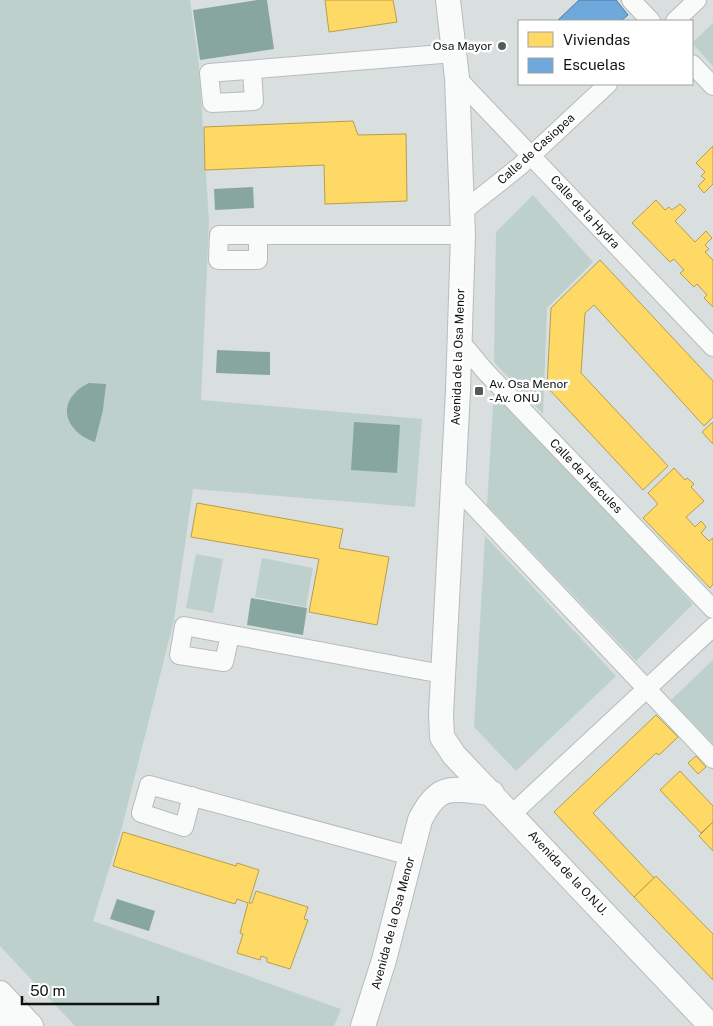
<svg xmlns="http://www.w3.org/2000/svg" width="713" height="1026" viewBox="0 0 713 1026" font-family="'Public Sans',sans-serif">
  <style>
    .green { fill: #bed0cc }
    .water { fill: #88a6a0 }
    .homes { fill: #ffd966; stroke: #b79e4d }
    .schools { fill: #6fa8dc; stroke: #527b9f }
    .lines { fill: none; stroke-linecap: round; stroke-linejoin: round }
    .street-casing { stroke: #b7bcbb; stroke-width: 20 }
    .secondary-casing { stroke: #b7bcbb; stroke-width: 26 }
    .street { stroke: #f9fafa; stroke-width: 18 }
    .secondary { stroke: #f9fafa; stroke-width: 24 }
    .poi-dot { fill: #555a59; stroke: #fff; stroke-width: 2 }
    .labels { text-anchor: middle; stroke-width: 5; stroke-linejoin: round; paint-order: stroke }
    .poi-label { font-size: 12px; fill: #0e1312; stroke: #fff; text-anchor: end }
    .street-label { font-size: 12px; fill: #0e1312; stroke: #fff }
  </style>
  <rect width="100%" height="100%" fill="#d8dfde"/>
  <g class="green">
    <path d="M0,0H190L199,65L209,223L201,400L422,419L415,507L193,489L174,620L122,827L93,921L341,1009L334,1026H75L0,946Z"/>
    <path d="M713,23V66L692,43Z"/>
    <path d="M533,195L593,262L547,308L543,414L494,362L496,232Z"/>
    <path d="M494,390L693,604L636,661L487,505Z"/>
    <path d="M485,536L616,676L516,771L474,727Z"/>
    <path d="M196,554L223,559L213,613L186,608Z"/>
    <path d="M262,558L313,568L306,607L255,597Z"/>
    <path d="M713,660V744L671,700Z"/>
  </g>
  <g class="water">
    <path d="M257,0H267L274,49L200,60L193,10Z"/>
    <path d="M253,187L254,208L215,210L214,189Z"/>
    <path d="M217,350L270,352V375L216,373Z"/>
    <path d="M89,383L106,384L103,410L95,442C72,435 56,411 76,392C79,388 85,385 89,383Z"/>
    <path d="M354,422L400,425L397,473L351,470Z"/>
    <path d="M251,598L307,608L303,635L247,625Z"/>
    <path d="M117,899L155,911L149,931L110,919Z"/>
  </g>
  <g class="homes">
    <path d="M325,0H393L397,22L329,32Z"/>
    <path d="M353,121L358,135L406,134L407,201L325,204L324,165L205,170L204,127Z"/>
    <path d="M713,146V184L704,193L698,186L705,179L701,176L705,172L696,163Z"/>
    <path d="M656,200L665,210L669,207L672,210L680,204L686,210L675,221L695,242L706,231L712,238L705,245L709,249L705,252L713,260V307L704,298L707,295L697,284L694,287L680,273L684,270L674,259L670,262L632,223Z"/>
    <path d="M600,260L713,381V417L704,426L594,305L585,313L581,373L668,466L643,490L547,387L551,308Z"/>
    <path d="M713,422V444L702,432Z"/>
    <path d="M674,468L685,480L687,478L694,484L691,487L704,501L686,517L695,527L701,521L706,527L701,533L709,541L713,538V584L710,588L643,518L658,504L648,493Z"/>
    <path d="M197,503L343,529L339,548L389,557L377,625L309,612L319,559L191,537Z"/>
    <path d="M656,715L678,737L659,755L656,753L593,813L654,878L634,897L554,812Z"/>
    <path d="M696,756L706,767L698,774L688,763Z"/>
    <path d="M680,771L713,806V822L701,833L660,790Z"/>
    <path d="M713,822V851L699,836Z"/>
    <path d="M123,832L236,866L237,863L259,870L249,903H252L256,891L308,907L304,919L308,920L290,969L267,962V958L261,956L260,960L237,953L243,934L240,933L248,903L237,899L235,904L113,866Z"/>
    <path d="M656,876L713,934V980L634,897Z"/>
  </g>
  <path class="schools" d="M579,0H616L628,15L621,21H557Z"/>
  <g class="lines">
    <g class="street-casing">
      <g id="street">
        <path d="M631,0L651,21"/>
        <path d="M675,21L697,0"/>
        <path d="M692,64L713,86"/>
        <path d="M252,70L254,101L212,103L209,73L454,53"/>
        <path d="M457,78L713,347"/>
        <path d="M462,212L520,166L608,84"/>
        <path d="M258,236V260H218L219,235H463"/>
        <path d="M460,341L485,371L713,609"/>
        <path d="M453,484L713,759"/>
        <path d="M230,635L224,662L179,655L184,626L442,674"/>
        <path d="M192,796L184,827L141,813L149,785L411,856"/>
        <path d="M512,814L713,627"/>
      </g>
    </g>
    <g class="secondary-casing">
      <g id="secondary">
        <path d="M448,0L457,78L463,235L458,391L441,714L442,737L454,755L711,1026"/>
        <path d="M0,993L31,1026"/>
        <path d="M0,1022L4,1026"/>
        <path d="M363,1026L384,960L420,820C440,780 454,790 492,793"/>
      </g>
    </g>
    <use href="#street" class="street"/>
    <use href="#secondary" class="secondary"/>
  </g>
  <g class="poi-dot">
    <circle cx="502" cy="46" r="5"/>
    <rect x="474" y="386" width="10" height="10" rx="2.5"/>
  </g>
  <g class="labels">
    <g class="poi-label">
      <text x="492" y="50">Osa Mayor</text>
      <text x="489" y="388" text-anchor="start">Av. Osa Menor<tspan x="489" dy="14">- Av. ONU</tspan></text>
    </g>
    <g class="street-label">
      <text transform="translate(536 149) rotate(-42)" y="4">Calle de Casiopea</text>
      <text transform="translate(585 212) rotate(47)" y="4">Calle de la Hydra</text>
      <text transform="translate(458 357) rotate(-88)" y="4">Avenida de la Osa Menor</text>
      <text transform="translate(586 476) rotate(46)" y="4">Calle de Hércules</text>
      <text transform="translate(568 873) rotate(47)" y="4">Avenida de la O.N.U.</text>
      <text transform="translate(393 923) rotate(-75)" y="4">Avenida de la Osa Menor</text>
    </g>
  </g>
  <rect x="518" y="20" width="175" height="65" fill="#ffffff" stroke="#9fa1a0"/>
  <rect x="528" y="32" width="25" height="15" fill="#ffd966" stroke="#9fa1a0"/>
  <text x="563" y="45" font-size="15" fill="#0e1312">Viviendas</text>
  <rect x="528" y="58" width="25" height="15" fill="#6fa8dc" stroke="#9fa1a0"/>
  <text x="563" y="70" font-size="15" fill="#0e1312">Escuelas</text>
  <path d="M22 996v8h136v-8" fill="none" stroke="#0e1312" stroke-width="2.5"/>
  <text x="30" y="996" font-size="15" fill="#0e1312" stroke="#ffffff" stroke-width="4" paint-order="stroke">50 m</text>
</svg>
